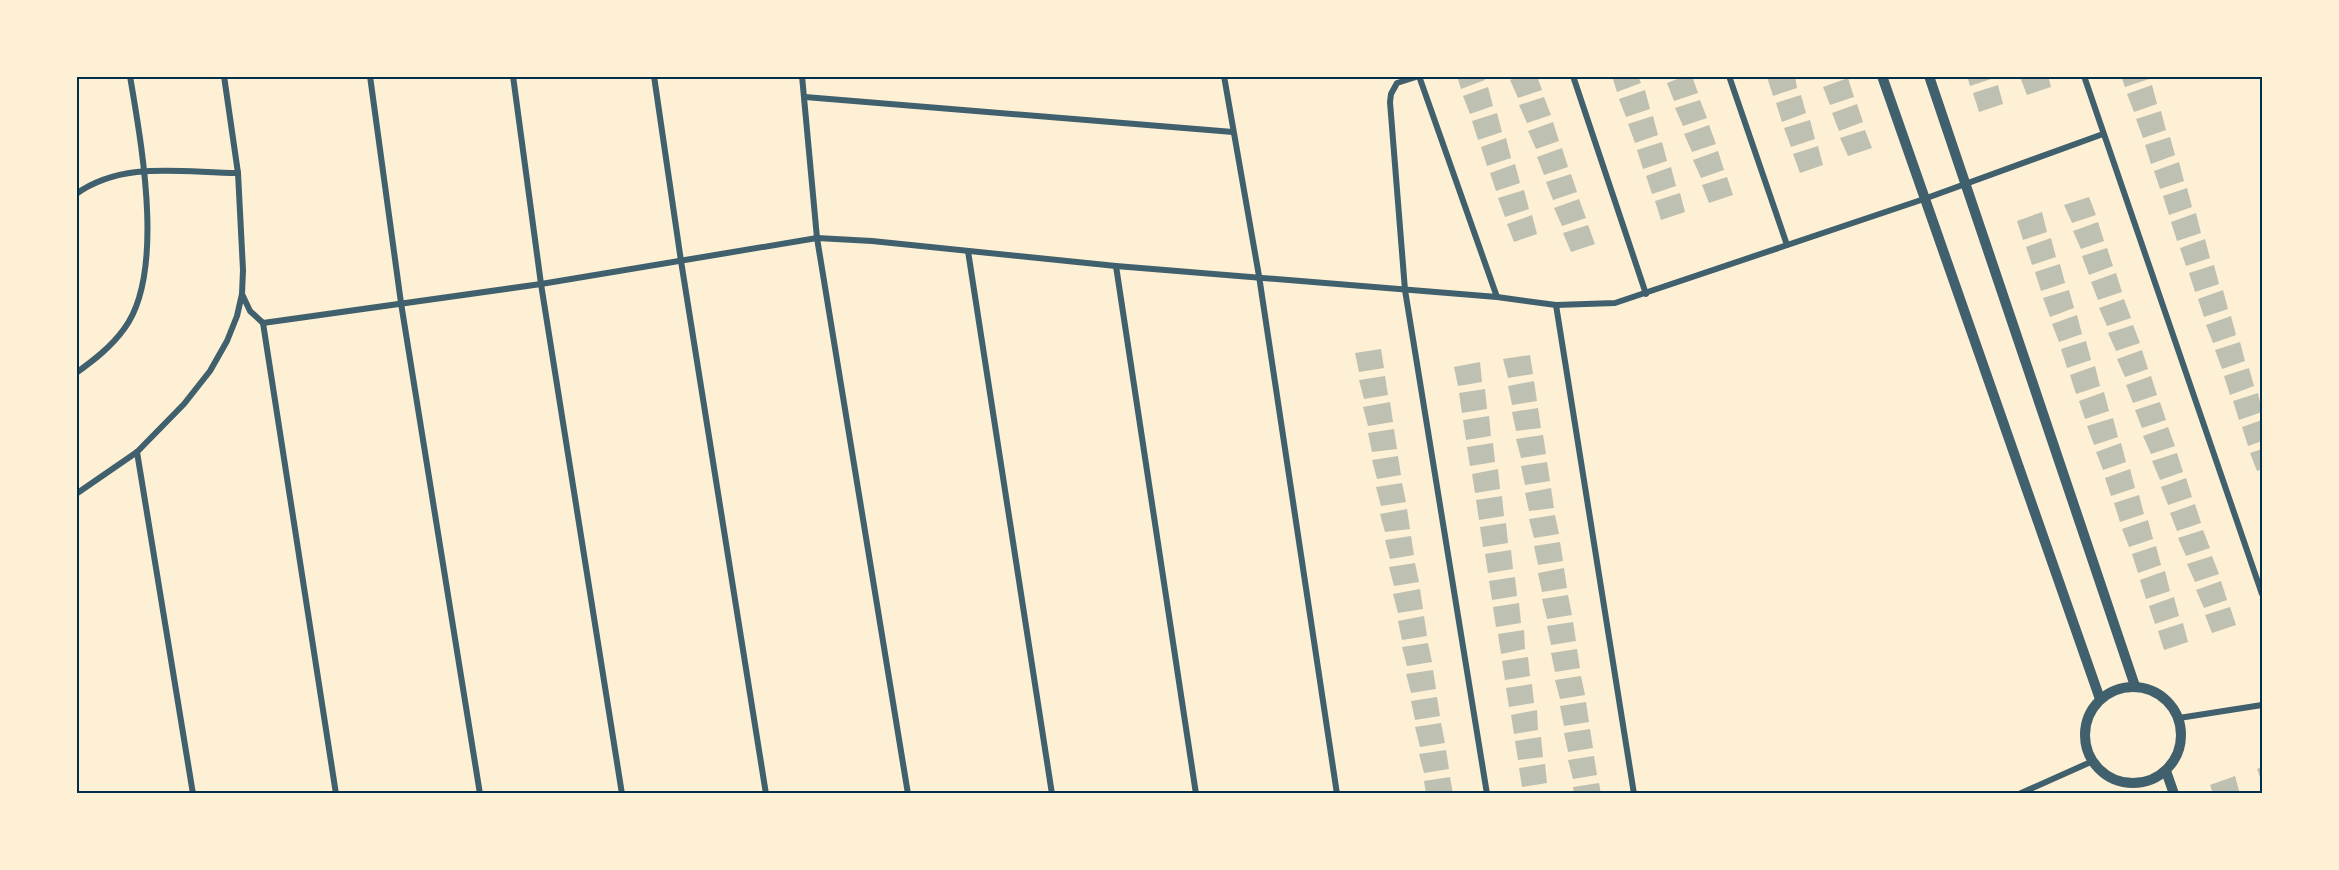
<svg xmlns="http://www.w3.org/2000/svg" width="2339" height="870" viewBox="0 0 2339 870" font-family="'Times New Roman',serif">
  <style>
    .building { fill: #bec0b2 }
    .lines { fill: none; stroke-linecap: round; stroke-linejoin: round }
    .minor { stroke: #3f606c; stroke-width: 6 }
    .tertiary { stroke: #3f606c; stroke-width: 10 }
    .neatline { fill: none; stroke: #003049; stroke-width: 2 }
  </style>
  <rect width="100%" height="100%" fill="#fdf0d5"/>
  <g class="building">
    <path d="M1457,76H1483L1485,80L1461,89Z"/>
    <path d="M1519,76H1537L1542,90L1518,98L1510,80Z"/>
    <path d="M1612,76H1638L1641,83L1617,92Z"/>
    <path d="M1685,76H1692L1698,93L1674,101L1667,83Z"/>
    <path d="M1795,76L1797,88L1773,96L1767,77Z"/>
    <path d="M1967,76H1993L1994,78L1970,86Z"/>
    <path d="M2023,76H2048L2051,87L2027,95L2020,77Z"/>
    <path d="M2121,76H2148L2149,79L2125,87Z"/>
    <path d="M1848,78L1854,97L1830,105L1823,87Z"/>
    <path d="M1998,85L2003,104L1979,112L1973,93Z"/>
    <path d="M2152,85L2157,104L2134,112L2127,94Z"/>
    <path d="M1488,87L1493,106L1470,114L1463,96Z"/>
    <path d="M1645,90L1650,109L1626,117L1619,99Z"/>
    <path d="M1801,95L1806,113L1782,122L1776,103Z"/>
    <path d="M1544,97L1551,115L1527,123L1519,105Z"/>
    <path d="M1700,100L1707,118L1683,126L1675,108Z"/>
    <path d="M1857,104L1863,122L1839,131L1832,113Z"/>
    <path d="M2161,111L2166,130L2143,138L2136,119Z"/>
    <path d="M1497,113L1502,132L1478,140L1472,121Z"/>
    <path d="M1653,116L1658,135L1635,143L1628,124Z"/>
    <path d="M1810,120L1815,139L1791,147L1784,128Z"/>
    <path d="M1553,122L1559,141L1536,149L1528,131Z"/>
    <path d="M1709,125L1716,144L1692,152L1684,134Z"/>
    <path d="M1865,130L1872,148L1848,156L1840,138Z"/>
    <path d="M2170,137L2175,155L2151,164L2145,145Z"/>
    <path d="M1506,138L1511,158L1487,166L1481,147Z"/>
    <path d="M1662,142L1667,161L1643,169L1637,150Z"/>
    <path d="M1818,146L1823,165L1800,173L1793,154Z"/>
    <path d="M1562,148L1568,167L1544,175L1537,157Z"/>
    <path d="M1718,151L1724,170L1701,178L1693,160Z"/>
    <path d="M2179,162L2184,181L2160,189L2154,171Z"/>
    <path d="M1515,164L1520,183L1496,191L1490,173Z"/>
    <path d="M1671,167L1676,186L1652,194L1646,176Z"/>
    <path d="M1571,174L1577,192L1553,200L1546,182Z"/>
    <path d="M1727,177L1733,195L1709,203L1702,185Z"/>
    <path d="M2187,188L2192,207L2169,215L2163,196Z"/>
    <path d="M1524,190L1529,209L1505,217L1498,198Z"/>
    <path d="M1680,193L1685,212L1661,220L1655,201Z"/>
    <path d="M2089,197L2096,215L2072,223L2064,205Z"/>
    <path d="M1579,199L1586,218L1562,226L1554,208Z"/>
    <path d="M2042,212L2047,232L2023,240L2017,221Z"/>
    <path d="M2196,213L2201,233L2177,241L2171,222Z"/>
    <path d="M1532,215L1537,234L1514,242L1507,224Z"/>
    <path d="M2098,222L2104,241L2081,249L2073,231Z"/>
    <path d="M1588,225L1595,244L1571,252L1563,233Z"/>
    <path d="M2051,238L2056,257L2032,265L2026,247Z"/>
    <path d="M2205,239L2210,258L2186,266L2180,248Z"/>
    <path d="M2107,248L2113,266L2089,275L2082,256Z"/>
    <path d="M2060,264L2065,283L2041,291L2035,272Z"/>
    <path d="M2214,265L2219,284L2195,292L2189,273Z"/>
    <path d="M2116,273L2122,292L2098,300L2091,282Z"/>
    <path d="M2069,290L2074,308L2050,317L2043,298Z"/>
    <path d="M2223,290L2228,309L2204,317L2198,299Z"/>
    <path d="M2124,299L2131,318L2107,326L2099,308Z"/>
    <path d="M2077,315L2082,334L2059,342L2052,324Z"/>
    <path d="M2231,316L2236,335L2213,343L2206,325Z"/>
    <path d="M2133,325L2140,343L2116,351L2108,333Z"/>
    <path d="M2086,341L2091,360L2067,368L2061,349Z"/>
    <path d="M2240,342L2245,361L2222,369L2215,350Z"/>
    <path d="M1381,349L1384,368L1359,372L1355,353Z"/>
    <path d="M2142,350L2148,369L2125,377L2117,359Z"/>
    <path d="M1530,355L1533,374L1508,378L1503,359Z"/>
    <path d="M1480,362L1482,382L1458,386L1454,367Z"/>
    <path d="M2095,366L2100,386L2076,394L2070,375Z"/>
    <path d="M2249,368L2254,386L2230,395L2224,376Z"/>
    <path d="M1385,376L1388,395L1364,399L1359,380Z"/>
    <path d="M2151,376L2157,395L2133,403L2126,385Z"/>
    <path d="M1534,381L1537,401L1512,405L1508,386Z"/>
    <path d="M1485,389L1487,409L1462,413L1459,393Z"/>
    <path d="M2104,392L2109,411L2085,419L2079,401Z"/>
    <path d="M2258,393L2262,412L2239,420L2233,401Z"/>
    <path d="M1390,402L1393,422L1368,426L1363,407Z"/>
    <path d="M2160,402L2166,420L2142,428L2135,410Z"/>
    <path d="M1538,408L1541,428L1516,431L1512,412Z"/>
    <path d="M1489,416L1491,436L1466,440L1463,420Z"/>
    <path d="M2113,418L2118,437L2094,445L2087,426Z"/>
    <path d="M2262,420V441L2248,446L2242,427Z"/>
    <path d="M2168,427L2175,446L2151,454L2143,436Z"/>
    <path d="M1394,429L1397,449L1372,452L1368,433Z"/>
    <path d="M1543,435L1546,454L1521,458L1516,439Z"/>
    <path d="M1493,443L1495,462L1470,466L1467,447Z"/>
    <path d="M2121,443L2126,462L2103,470L2096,452Z"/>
    <path d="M2262,449V469L2257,471L2250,453Z"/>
    <path d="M2177,453L2183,472L2160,480L2152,461Z"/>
    <path d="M1398,456L1401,475L1377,479L1372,460Z"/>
    <path d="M1547,462L1550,481L1525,485L1521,466Z"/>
    <path d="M1498,469L1500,489L1475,493L1472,474Z"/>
    <path d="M2130,469L2135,488L2111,496L2105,478Z"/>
    <path d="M2186,478L2192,497L2168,505L2161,487Z"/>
    <path d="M1402,483L1406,502L1381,506L1376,487Z"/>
    <path d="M1551,488L1554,508L1529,511L1525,493Z"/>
    <path d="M2139,495L2144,514L2120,522L2114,503Z"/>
    <path d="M1502,496L1504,516L1479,520L1476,500Z"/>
    <path d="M2195,504L2201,523L2177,531L2170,513Z"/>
    <path d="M1407,509L1410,529L1385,532L1380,514Z"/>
    <path d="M1555,515L1559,534L1534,538L1529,519Z"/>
    <path d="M2148,520L2153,539L2129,547L2122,529Z"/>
    <path d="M1506,523L1508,543L1483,547L1480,527Z"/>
    <path d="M2203,530L2210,548L2186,556L2178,538Z"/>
    <path d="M1411,536L1414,555L1390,559L1385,540Z"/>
    <path d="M1560,542L1563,561L1538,565L1534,546Z"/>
    <path d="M2156,546L2161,565L2138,573L2132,554Z"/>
    <path d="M1511,550L1513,569L1488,573L1485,554Z"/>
    <path d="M2212,556L2219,574L2195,582L2187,564Z"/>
    <path d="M1415,563L1419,582L1394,586L1389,567Z"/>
    <path d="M1564,568L1567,588L1542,592L1538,573Z"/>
    <path d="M2165,571L2170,591L2146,599L2140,580Z"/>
    <path d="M1515,577L1517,596L1492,600L1489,581Z"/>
    <path d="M2221,581L2227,600L2204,608L2196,590Z"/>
    <path d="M1420,589L1423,609L1398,613L1393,594Z"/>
    <path d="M1568,595L1572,615L1547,619L1542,599Z"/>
    <path d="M2174,597L2179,616L2155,624L2149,606Z"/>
    <path d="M1519,603L1521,623L1496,627L1493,607Z"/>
    <path d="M2230,607L2236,625L2212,633L2205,615Z"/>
    <path d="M1424,616L1427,636L1402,640L1398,621Z"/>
    <path d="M1573,622L1576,641L1551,645L1547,626Z"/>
    <path d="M2183,623L2188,642L2164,650L2158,631Z"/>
    <path d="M1524,630L1525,649L1501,654L1498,634Z"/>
    <path d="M1428,643L1432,662L1407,666L1402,647Z"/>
    <path d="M1577,649L1580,668L1555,672L1551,653Z"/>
    <path d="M1528,657L1530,676L1505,680L1502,661Z"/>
    <path d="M1433,670L1436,689L1411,693L1406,674Z"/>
    <path d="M1581,676L1585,695L1560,699L1555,680Z"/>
    <path d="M1532,684L1534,703L1509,707L1506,688Z"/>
    <path d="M1437,697L1440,716L1415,720L1411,701Z"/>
    <path d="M1586,702L1589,722L1564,726L1560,706Z"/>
    <path d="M1537,710L1538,730L1514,734L1511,715Z"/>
    <path d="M1441,723L1445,743L1420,747L1415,727Z"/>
    <path d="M1590,729L1593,748L1568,752L1564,733Z"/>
    <path d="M1541,737L1543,757L1518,760L1515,741Z"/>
    <path d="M1446,750L1449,769L1424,773L1419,754Z"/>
    <path d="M1594,756L1597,775L1573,779L1568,760Z"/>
    <path d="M1545,764L1547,783L1522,787L1519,768Z"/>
    <path d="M2262,767V783L2257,769Z"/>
    <path d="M2235,776L2240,794H2213L2210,785Z"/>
    <path d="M1450,777L1453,794H1426L1424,781Z"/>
    <path d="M1599,783L1601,794H1574L1573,787Z"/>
  </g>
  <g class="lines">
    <g class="minor">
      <path d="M370,76L401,303L480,794"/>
      <path d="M513,76L541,284L622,794"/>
      <path d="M654,76L681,261L766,794"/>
      <path d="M802,76L817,238L908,794"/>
      <path d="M1224,76L1259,276L1337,794"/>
      <path d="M1419,76L1397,83L1391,94L1390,102L1405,290L1487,794"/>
      <path d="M1419,76L1497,297"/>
      <path d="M1573,76L1646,294"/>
      <path d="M1729,76L1787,245"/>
      <path d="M2084,76L2262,594"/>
      <path d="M805,97L1233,132"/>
      <path d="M76,194C124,160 183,173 238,173"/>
      <path d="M968,251L1052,794"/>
      <path d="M1116,266L1196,794"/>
      <path d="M242,294L250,311L263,323L541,284L817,238L872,241L1116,266L1497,297L1556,305L1615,303L1924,199L2103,134"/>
      <path d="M1556,305L1634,794"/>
      <path d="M263,323L336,794"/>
      <path d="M76,373C94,360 111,347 124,329C166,273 141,142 130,76"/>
      <path d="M137,452L193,794"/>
      <path d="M76,494L137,452L184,404L210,371L227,341L237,316L242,294L243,270L238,173L224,76"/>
      <path d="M2179,718L2262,705"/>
      <path d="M2019,794L2093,761"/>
    </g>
    <g class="tertiary">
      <path d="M1882,76L2100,699"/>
      <path d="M1929,76L2135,686"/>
      <circle cx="2133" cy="735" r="48"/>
      <path d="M2166,771L2174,794"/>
    </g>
  </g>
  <rect width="2339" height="870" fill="none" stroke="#fdf0d5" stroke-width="156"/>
  <rect x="78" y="78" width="2183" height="714" class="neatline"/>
</svg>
